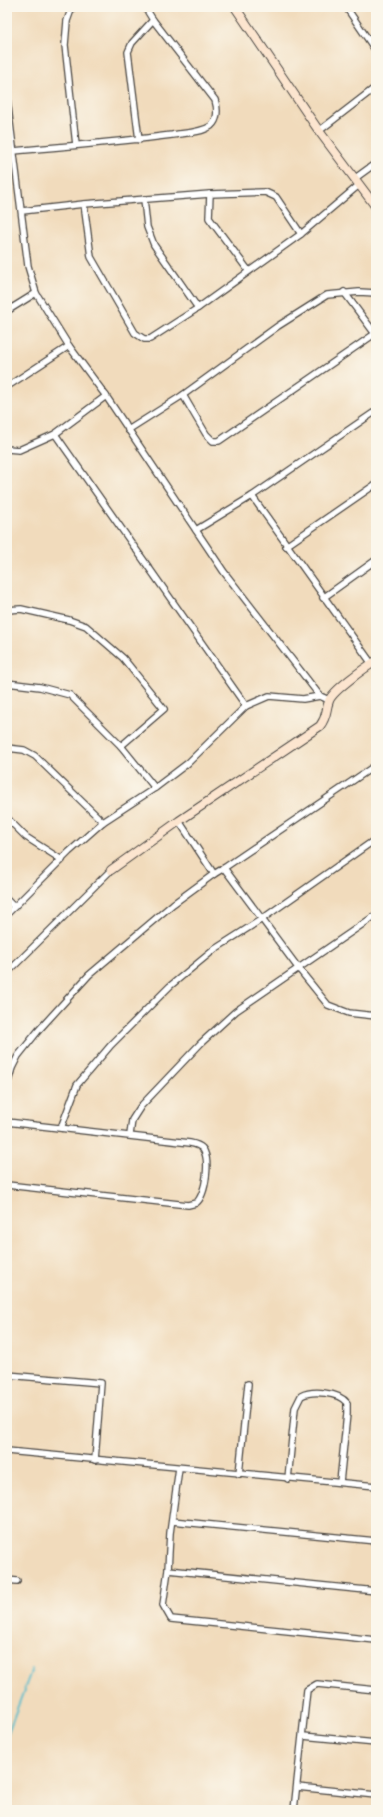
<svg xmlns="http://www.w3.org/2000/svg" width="383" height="1817" viewBox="0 0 383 1817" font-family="Itim,sans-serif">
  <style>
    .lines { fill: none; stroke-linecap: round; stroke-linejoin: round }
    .stream { stroke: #52bdcd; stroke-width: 2 }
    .street-casing { stroke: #494541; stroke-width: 8 }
    .secondary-casing { stroke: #494541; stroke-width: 10 }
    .street { stroke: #fff; stroke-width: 5.5 }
    .secondary { stroke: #fce5cf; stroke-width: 8 }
  </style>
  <rect width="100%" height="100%" fill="#fbf7ec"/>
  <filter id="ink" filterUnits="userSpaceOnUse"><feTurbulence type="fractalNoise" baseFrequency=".025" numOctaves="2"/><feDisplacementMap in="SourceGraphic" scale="8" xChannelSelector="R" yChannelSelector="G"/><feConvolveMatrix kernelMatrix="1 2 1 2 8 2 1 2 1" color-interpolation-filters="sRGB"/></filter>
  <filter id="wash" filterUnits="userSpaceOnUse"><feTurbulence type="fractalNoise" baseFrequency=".012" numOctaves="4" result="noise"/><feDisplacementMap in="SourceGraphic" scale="16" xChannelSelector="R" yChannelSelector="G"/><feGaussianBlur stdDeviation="0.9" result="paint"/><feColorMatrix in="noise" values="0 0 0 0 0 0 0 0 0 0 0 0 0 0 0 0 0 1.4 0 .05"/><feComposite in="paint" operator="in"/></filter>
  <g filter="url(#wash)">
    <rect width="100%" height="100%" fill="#f1dbbc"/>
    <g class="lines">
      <path class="stream" d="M7,1735L32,1669"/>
    </g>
  </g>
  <g filter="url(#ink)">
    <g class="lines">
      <g class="street-casing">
        <g id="street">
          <path d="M72,7L67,21L65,45L76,145"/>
          <path d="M145,7L153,20"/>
          <path d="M346,7L376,51"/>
          <path d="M7,99L28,266L36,293L69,346L106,396L224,572L320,696L329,700"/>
          <path d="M319,131L376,87"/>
          <path d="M14,151C67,146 120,142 172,135C184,133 201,133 211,126C218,120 218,109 215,100L153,20L132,43L128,52L139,140"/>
          <path d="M354,179L376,163"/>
          <path d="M210,194L209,218L248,270"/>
          <path d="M144,199L147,227L154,245L198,308"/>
          <path d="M84,204L91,257L135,333L144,339H150L198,308L301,234L359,185"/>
          <path d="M22,211L84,204L210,194L265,192L276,197L301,234"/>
          <path d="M344,292L376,335"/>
          <path d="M7,311L36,293"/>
          <path d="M7,383L11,384L69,346"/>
          <path d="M183,395L206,434L213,441H219L376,333"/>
          <path d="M128,430L183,395L278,326L327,295L359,292L376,293"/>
          <path d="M55,434L246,706"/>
          <path d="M7,449L19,450L55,434L106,396"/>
          <path d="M252,496L372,664"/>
          <path d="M196,530L252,496L376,411"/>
          <path d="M286,546L376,484"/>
          <path d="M323,598L376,560"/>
          <path d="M7,610L21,609L69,620L86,626L123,658L164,709L121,746"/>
          <path d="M7,683L40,687L70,695L121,746L155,788"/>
          <path d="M7,748L24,750L35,756L103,822"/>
          <path d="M7,818L26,837L62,860"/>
          <path d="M179,821L214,874L224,868L299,969L328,1005L349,1013L376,1016"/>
          <path d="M224,868L376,765"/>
          <path d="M7,900L14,907"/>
          <path d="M7,914L69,852L103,822L155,788L188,763L246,706L269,696L303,699L320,696"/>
          <path d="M7,973L111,870"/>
          <path d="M7,1085L12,1068L18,1056L38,1031L89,975L173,904L214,874"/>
          <path d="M7,1122L190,1143C195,1144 199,1145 202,1148C211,1158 206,1195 196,1203L188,1205L7,1185"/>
          <path d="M61,1128L77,1085L111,1045L170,986L215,949L262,919L376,839"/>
          <path d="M130,1135L132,1120L141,1106L201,1043L236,1011L376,915"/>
          <path d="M7,1375L101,1383L95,1460"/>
          <path d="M7,1451L376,1486"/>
          <path d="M179,1468L170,1533L168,1570L163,1605L171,1619L376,1640"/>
          <path d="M239,1474L248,1384"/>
          <path d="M288,1479L295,1408L301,1396C312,1390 339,1392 347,1403V1414L340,1482"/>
          <path d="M172,1521L376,1541"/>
          <path d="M168,1570L376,1591"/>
          <path d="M7,1580L17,1581"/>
          <path d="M303,1736L376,1743"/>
          <path d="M297,1787L376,1795"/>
          <path d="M294,1810L307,1690L317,1684L376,1690"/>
        </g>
      </g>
      <g class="secondary-casing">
        <g id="secondary">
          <path d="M235,7L319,131L376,207"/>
          <path d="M111,870L179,821L320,726C328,715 325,712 329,701C332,691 366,667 376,661"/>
        </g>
      </g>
      <use href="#street" class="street"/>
      <use href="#secondary" class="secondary"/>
    </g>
  </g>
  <rect width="383" height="1817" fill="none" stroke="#fbf7ec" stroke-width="24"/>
</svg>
